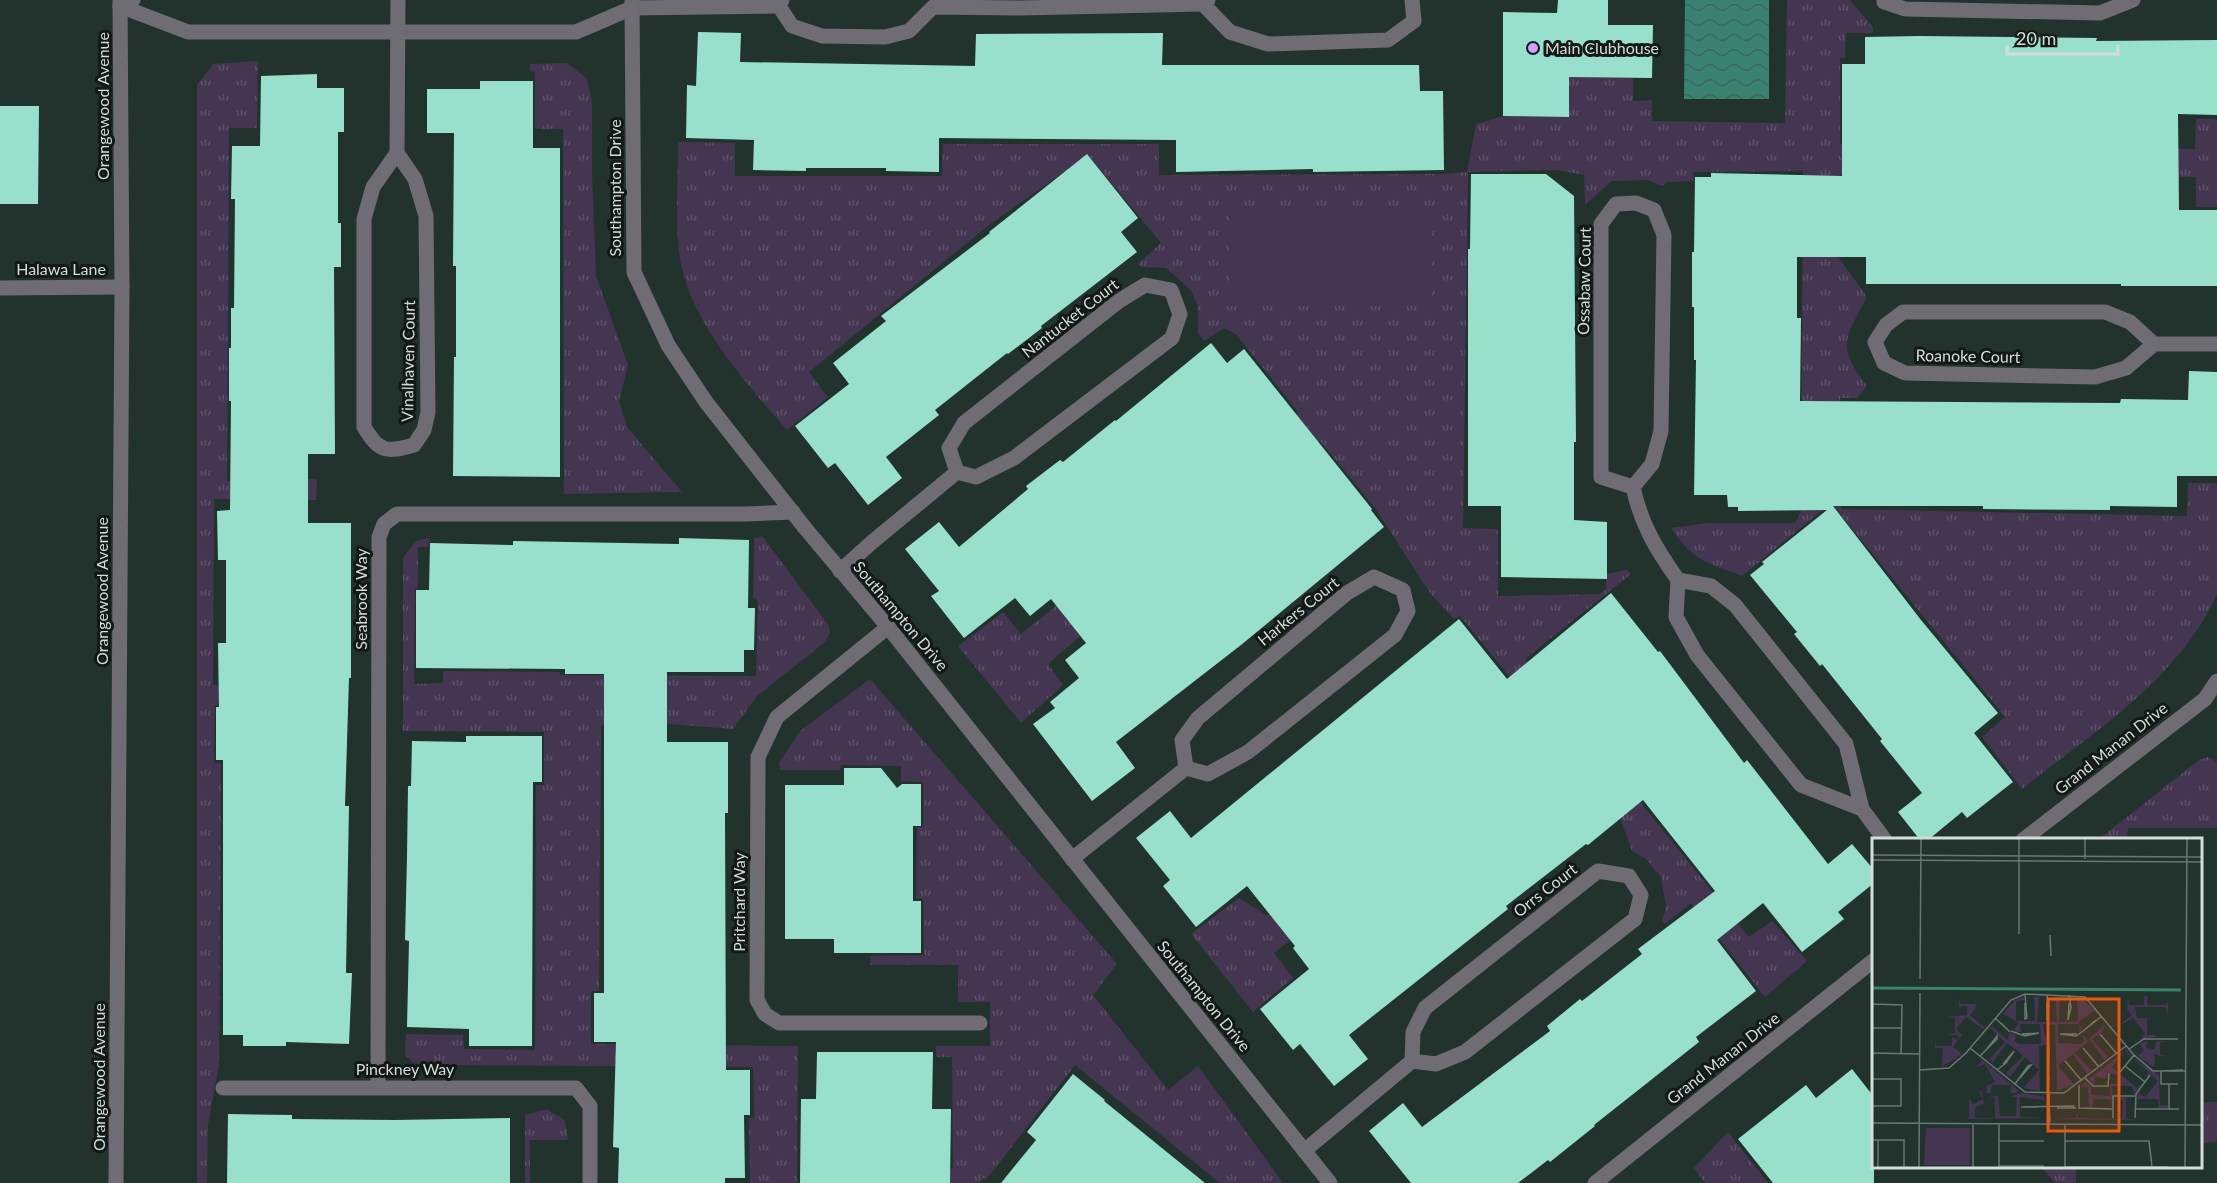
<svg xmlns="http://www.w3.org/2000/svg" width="2217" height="1183" viewBox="0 0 2217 1183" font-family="Lato,sans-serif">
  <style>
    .grass { fill: url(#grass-tufts) }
    .pitch { fill: #443550 }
    .water { fill: url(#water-waves) }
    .building { fill: #98e0cb }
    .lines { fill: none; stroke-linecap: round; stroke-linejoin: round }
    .minor { stroke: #706c73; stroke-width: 15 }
    .poi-dot { fill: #d29dfd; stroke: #121917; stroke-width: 2 }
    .labels { text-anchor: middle; stroke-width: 6; stroke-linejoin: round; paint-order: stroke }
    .poi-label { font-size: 16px; fill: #d3ddda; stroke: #121917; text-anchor: start }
    .street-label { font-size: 16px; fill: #d3ddda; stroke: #121917 }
    .inset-river { fill: none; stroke: #398270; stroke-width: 3 }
    .inset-road { fill: none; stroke: #697773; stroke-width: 1.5 }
    .view { fill: #e8590c; fill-opacity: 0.15; stroke: #e8590c; stroke-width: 3 }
    .inset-edge { fill: none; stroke: #d3ddda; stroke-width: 3 }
  </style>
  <defs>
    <pattern id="grass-tufts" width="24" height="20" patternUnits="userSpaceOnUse" patternTransform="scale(1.5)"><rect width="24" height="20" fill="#443550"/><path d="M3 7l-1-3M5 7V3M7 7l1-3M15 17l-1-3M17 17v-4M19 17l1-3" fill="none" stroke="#5e5269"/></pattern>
    <pattern id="water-waves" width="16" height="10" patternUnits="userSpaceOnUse" patternTransform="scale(1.5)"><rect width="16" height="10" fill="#398270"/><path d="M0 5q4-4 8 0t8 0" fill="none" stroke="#3b685d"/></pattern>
  </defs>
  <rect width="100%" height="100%" fill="#22332e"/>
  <g class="grass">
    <path d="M1787,0H1850L1873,27V33H1846L1845,58H1840V144L2195,149L2196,119H2217V207H2196V177L1839,175V258L1865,294L1866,299C1844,340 1837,347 1867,386L1857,398H1840L1841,509L2187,516L2188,483H2217V594C2180,678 2091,734 2022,789L1982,737L2005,717L1831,503L1742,576C1706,562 1694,562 1671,528L1708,523H1795L1801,511L1803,171L1693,172L1694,181L1668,182L1662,186L1648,180L1612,181L1585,205L1584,175L1556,170L1468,172L1463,528L1498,529V596L1600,594L1606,588V574L1627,570L1631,574L1525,659L1749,937L1772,921L1807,961L1765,997L1691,903L1665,924L1662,921L1666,907L1661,877L1646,859L1632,851L1621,820L1553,731L1274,953L1293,978L1253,1012L1191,934L1239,898L1266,915L1283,913L1529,701L1460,616L1454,619L1430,593L1375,508L1320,441L1153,573L1048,664L1063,685L1021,723L958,646L1003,612L1021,634L1298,412L1236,334L1224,328L1204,341L1198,333V306L1191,290L1166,268L1142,267L1138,264L1161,243L1088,155L989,225L809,372L828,397L787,430C742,378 683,315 678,243C676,209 678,175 678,142L735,143V176H942L943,144H1159V175L1443,174L1467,172L1476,124L1503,116L1568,117L1569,77L1633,78V101L1652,100V121L1785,123Z"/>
    <path d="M258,61L257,128H229L227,481L317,479L316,500L214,499L213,685H234V705H215L214,763L221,764L219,1065L208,1125L207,1183H197V85L213,64Z"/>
    <path d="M568,63L587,79L592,102V172L596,276L628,365L619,401L627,427L682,492L564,494L563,129H535V72L530,71V64Z"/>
    <path d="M763,537L829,626L830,633L825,642L757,696L733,729L668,724L601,725L599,991H591V1044L798,1046L797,1183H750L749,1118H754L753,1067L427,1065L413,1063L405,1054L406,1034L463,1035L464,1049L535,1050L536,785H544V732L403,731V558C411,546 415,539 430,538L428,547H418V588L415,589L414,684L443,683V671L560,672V675L756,676L758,600L753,598L754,538Z"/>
    <path d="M870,679L1117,964L1093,995L1168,1090L1198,1066L1283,1183H1220L1075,1065L986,1180L983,1178L979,1183H937V1169H953L952,1057H936V1046H990V1002H958V965H870V956L924,955L923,899H916L917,827H923V782L901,781V766L841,765L840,770H781L779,763L800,731Z"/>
    <path d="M2208,757L2217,762V828H2128L2127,839H2099L2199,760Z"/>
    <path d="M2200,1102H2217V1142L2201,1143Z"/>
    <path d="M546,1109L565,1120L568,1140H530V1183H525V1115Z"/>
    <path d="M1728,1132L1768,1183H1705L1694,1168Z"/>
    <path d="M2041,1167H2076V1183H2055Z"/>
  </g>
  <path class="pitch" d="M1230,207L1432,208V306H1230Z"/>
  <path class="water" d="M1685,0H1769V99H1684Z"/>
  <g class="building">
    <path d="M1558,0H1608V25H1653L1652,78L1569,77V117L1503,116V12L1557,13Z"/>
    <path d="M698,32L741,33L740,62L975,66L976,34L1163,33L1162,65H1419L1420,91H1443L1444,170L1313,172V169L1176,172V140L939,138V172L886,171V168H806V171L753,170L754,140L686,138L687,85L696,86Z"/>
    <path d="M1919,36L2097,38L2096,41L2217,40V115L2178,114L2179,210H2217V286H2121V284H1866V257H1797V318H1801L1800,401L2120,403L2121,399L2188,400L2189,371L2217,372V476H2177V507L2110,506V510L1983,509V506H1833L1921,620L1998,713L1974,733L2013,782L1967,818L1962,812L1928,840H1920L1898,812L1922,793L1880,741L1882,739L1822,664L1820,666L1794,634L1797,632L1750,575L1764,564L1762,562L1827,510L1738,511V507H1728L1727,495H1694L1696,360H1694V307H1692V252H1694L1695,177H1711V173L1842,176V64H1865V37Z"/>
    <path d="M317,74V88H344V132H338V223H341V267H334L335,454H308V523H351V678H349L345,806H349L346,973H352L349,1044L286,1042V1046H243V1035H223V760H216V707H219L218,643H226V560H218L217,511L230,510L231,401H229V348H231V308H234L235,199H231L232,146H260L261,76Z"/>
    <path d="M480,81H533V148H560V477L453,476L454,357H456V266H453L454,133H427V89H480Z"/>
    <path d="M0,106H39L38,204H0Z"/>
    <path d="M1087,154L1138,218L1121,232L1137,252L1041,326L1042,328L1008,354L1007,353L935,410L939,415L886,457L902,478L868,505L835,463L828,468L795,426L849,384L833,363L886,321L881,316L990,233L989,232Z"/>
    <path d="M1471,174H1546L1574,196L1576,442H1574V520L1607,522V579L1501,577V506H1468V249H1470Z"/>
    <path d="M1211,343L1227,363L1244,349L1372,509L1371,510L1384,527L1241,645L1116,742L1135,768L1092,801L1033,724L1055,708L1050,702L1079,678L1065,660L1086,643L1051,599L1030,616L1015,598L964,638L931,596L939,591L905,549L939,522L959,547L1028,489L1026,486L1060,460L1063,462L1115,420L1116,421Z"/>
    <path d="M679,538L749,540L748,608H755L754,650H744V672H667V742H728V813H725L726,1070H750V1115H744L745,1178H725V1183H618L619,1148L613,1147L616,1042H594V993H604V674H565V669L416,668V590H429L430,543L513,545V541L679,544Z"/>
    <path d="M1611,593L1658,652L1660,651L1744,763L1747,760L1828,864L1852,844L1874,870V883L1838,912L1844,919L1802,952L1763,903L1717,940L1756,991L1696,1037L1699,1042L1594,1125L1595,1126L1550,1162L1548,1160L1518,1183H1411L1369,1131L1403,1103L1422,1127L1550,1031L1547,1026L1580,999L1582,1001L1642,954L1638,949L1715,891L1643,800L1588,845L1586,844L1506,906L1508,909L1349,1035L1368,1059L1334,1086L1300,1044L1293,1050L1260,1009L1309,969L1293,948L1295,946L1247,886L1196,927L1163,886L1170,880L1136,838L1170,811L1191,838L1459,619L1507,679Z"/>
    <path d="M466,736H542V782H533L532,1046H469V1029L407,1027L409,941L405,940L407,857L408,786H411L412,741L466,742Z"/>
    <path d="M844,768H881L897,788L902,784H921V826H913V901H921V953H834V939H785V785H844Z"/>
    <path d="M817,1052H933L932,1109H951L950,1183H800L801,1099H816Z"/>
    <path d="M1852,1069L1874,1097V1183H1773L1738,1139L1806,1085L1816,1098Z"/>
    <path d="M1073,1074L1105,1100L1104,1101L1205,1183H1001L1036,1140L1027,1132Z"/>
    <path d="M228,1114L292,1115V1119L395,1120L510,1118V1183H227Z"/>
  </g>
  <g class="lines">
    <g class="minor">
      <path d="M133,0L120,6L188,32H576L632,8L779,6"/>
      <path d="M632,0L634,272L668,345L706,402L805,528L888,627L1330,1183"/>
      <path d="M782,0L779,6L792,26L822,36L885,37L909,31L933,7L1021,8L1203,4L1208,0"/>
      <path d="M1884,0V2L1905,9L2100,13L2133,0"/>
      <path d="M1203,4L1230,32L1268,44L1388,40L1414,21L1412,0"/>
      <path d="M397,153L373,187L364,219V427C379,452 386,453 414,445L424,430L428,412L426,216L415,179L397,153L398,0"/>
      <path d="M1636,203L1654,210L1664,235L1661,431L1652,464L1633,487L1601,477V224L1616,204Z"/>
      <path d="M1145,285L1171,290L1180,314L1172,338L1014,458L976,477L957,472L949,448L964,423L1119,301Z"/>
      <path d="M0,288L122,287"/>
      <path d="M2154,344L2130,322L2105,312H1903L1886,325L1875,342L1884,363L1905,373L2095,377L2126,368L2154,344H2217"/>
      <path d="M1633,487C1641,524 1656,549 1678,580"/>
      <path d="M840,571L871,543L957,472"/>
      <path d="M1374,577L1403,590L1408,611L1395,635L1248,752L1208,774L1186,768L1182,740L1198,718L1347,593Z"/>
      <path d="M888,627L777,717L758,757L757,1000L765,1014L779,1023H980"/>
      <path d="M1862,809L1801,785L1697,655L1676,617L1678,580L1711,586L1735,605L1846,744L1862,809L1885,840"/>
      <path d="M2023,840L2205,699L2217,681"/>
      <path d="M1072,859L1186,768"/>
      <path d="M378,1087L379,537L384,524L397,514H747L793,512"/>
      <path d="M223,1088H576L590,1106V1183"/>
      <path d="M1304,1151L1412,1061L1436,1064L1465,1052L1635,919L1641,895L1629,876L1598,871L1425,1008L1413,1032L1412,1061"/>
      <path d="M116,1183L122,287L120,0"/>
      <path d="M1595,1183L1874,960"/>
    </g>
  </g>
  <circle class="poi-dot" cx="1533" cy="48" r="6"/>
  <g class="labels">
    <g class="poi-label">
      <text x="1545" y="54">Main Clubhouse</text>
    </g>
    <g class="street-label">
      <text transform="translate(103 106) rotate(-90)" y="6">Orangewood Avenue</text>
      <text transform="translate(615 188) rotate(-90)" y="6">Southampton Drive</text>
      <text x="61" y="275">Halawa Lane</text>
      <text transform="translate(1584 281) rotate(-89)" y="6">Ossabaw Court</text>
      <text transform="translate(1070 318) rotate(-38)" y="6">Nantucket Court</text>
      <text transform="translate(1968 356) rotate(1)" y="6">Roanoke Court</text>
      <text transform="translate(408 361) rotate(-89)" y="6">Vinalhaven Court</text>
      <text transform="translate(102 591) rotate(-90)" y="6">Orangewood Avenue</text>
      <text transform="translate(361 599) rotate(-90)" y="6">Seabrook Way</text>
      <text transform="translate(1298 611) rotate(-39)" y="6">Harkers Court</text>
      <text transform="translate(901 616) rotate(50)" y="6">Southampton Drive</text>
      <text transform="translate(2111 748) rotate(-38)" y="6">Grand Manan Drive</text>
      <text transform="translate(1545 890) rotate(-38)" y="6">Orrs Court</text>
      <text transform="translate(739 902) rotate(-90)" y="6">Pritchard Way</text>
      <text transform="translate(1204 996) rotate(51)" y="6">Southampton Drive</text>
      <text transform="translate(1723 1058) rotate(-38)" y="6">Grand Manan Drive</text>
      <text x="405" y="1075">Pinckney Way</text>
      <text transform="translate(99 1077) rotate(-90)" y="6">Orangewood Avenue</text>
    </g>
  </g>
  <g transform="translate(1872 838)">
    <rect width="330" height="330" fill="#22332e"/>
    <path d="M103,158L104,170L98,177L112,189L118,183L111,191L94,179L84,191L90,197L87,201L85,196L84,197H75L83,195V180L74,179L95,177V168L87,169V158L88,166H103ZM256,158L257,167H272V158H276L275,167H295L296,159V177L293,169H263L265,180L283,181H275V197H283L284,199L268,202L273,195L261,180L243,190L260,177L255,171ZM152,159V162L144,163V183H163L162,159H167L165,184H185L183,159H188L187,184L206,183L205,159L212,162L223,173L206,184L210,190L208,194L207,186H186V205L207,206L212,204L210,196L216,202L233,186L231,194L220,201L236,219L232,222L218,202L203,215L219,232L215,236L201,216L186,228L202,246L185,253L183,187L171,186L175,207L167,208L168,253L151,250L167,232L153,219L138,239L134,235L151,218L146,213L135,205L121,224L117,221L133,204L118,190L120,188L135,202L138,195L144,197L143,204L148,206H169L168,186H148L149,194H145L141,192L147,185L131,176L127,180L143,162ZM63,200L64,208H80V199L86,202L81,209L90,216L70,229L71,210H63ZM275,203L274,210L282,211L285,203H296L288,204V217L296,218H287L283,216L282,229L268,220L261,212L267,217L272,212L267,206ZM254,212L259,218V219L253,213L240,229L265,250L271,244L262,256L260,248H240L239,269L238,261H222L220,269H209L217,268L216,249L208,248L214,244L219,250V257L238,258V246H247V238L236,234L234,241L223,238L222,247L217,241ZM261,221L287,237L288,267H296V270H286V261H266L265,269L266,255L273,259L286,243L278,236L272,241L277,234ZM110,222L146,252L145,255H138L139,247H120L119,255H115V248L123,244L113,226L104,229ZM110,252L112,266L103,269V280H123V260L116,259L126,258L128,278H144L145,259H138L149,255L171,258L173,262L148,259V279L172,280L94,281L97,280V260L101,266L111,261L107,254ZM252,259L261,260H262H254V280L263,282L180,281L204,280L205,274L206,280L250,281L251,262H242Z" fill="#443550"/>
    <path d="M54,290H98V327H52Z" fill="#443550"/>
    <path class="inset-river" d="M0,150L309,152"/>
    <path class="inset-road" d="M213,1V21M0,17L330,19M0,22L330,24M147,96V1M178,97L179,118M48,141L49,1M153,156L155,180L153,181V165M175,157L177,168L175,182V165M197,157L199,169L196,182L197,165M0,166L30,167L29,216M123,180L138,194L129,185M224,182L211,193L230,178M0,190H29M139,193L153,198L167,195L150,196M205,196H188L204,198L211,193M239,209L228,196L245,216M98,210L153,254L192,255L254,208M257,211L272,201H306M0,215L47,216M108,218L125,201V198L114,212M176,222L177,209L176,247L177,238M222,223L211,210L227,229M253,228L273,244M47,232L77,230L94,215L139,162L153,156L213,159L262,217L281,233H313M125,232L134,225L142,213L131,226M289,233V246H306M289,233L311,232M248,234L262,217M204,236L193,223L210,243M213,240L221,248H236L237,235M0,241H29V268H0M143,246L156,228L159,227L148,240M297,246V271M176,247L178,282L177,286V256M207,247V270L241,271M166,269H149L201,268L203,270H185M263,271H307M241,280V258H263M263,280L264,256L278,237M0,285L330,287M193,286V329M0,302H32V329M6,302V329M127,303H172M193,303H277L280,329M127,328H172M47,329L48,155M101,329V286M127,329V286M193,329H296M313,329L315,1"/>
    <path class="view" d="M176,161H247V293H176Z"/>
    <rect width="330" height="330" class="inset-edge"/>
  </g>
  <path d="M2007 45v9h111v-9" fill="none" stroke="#d3ddda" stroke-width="3"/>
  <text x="2016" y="45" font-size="18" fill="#d3ddda" stroke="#121917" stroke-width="4.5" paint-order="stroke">20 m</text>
</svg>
